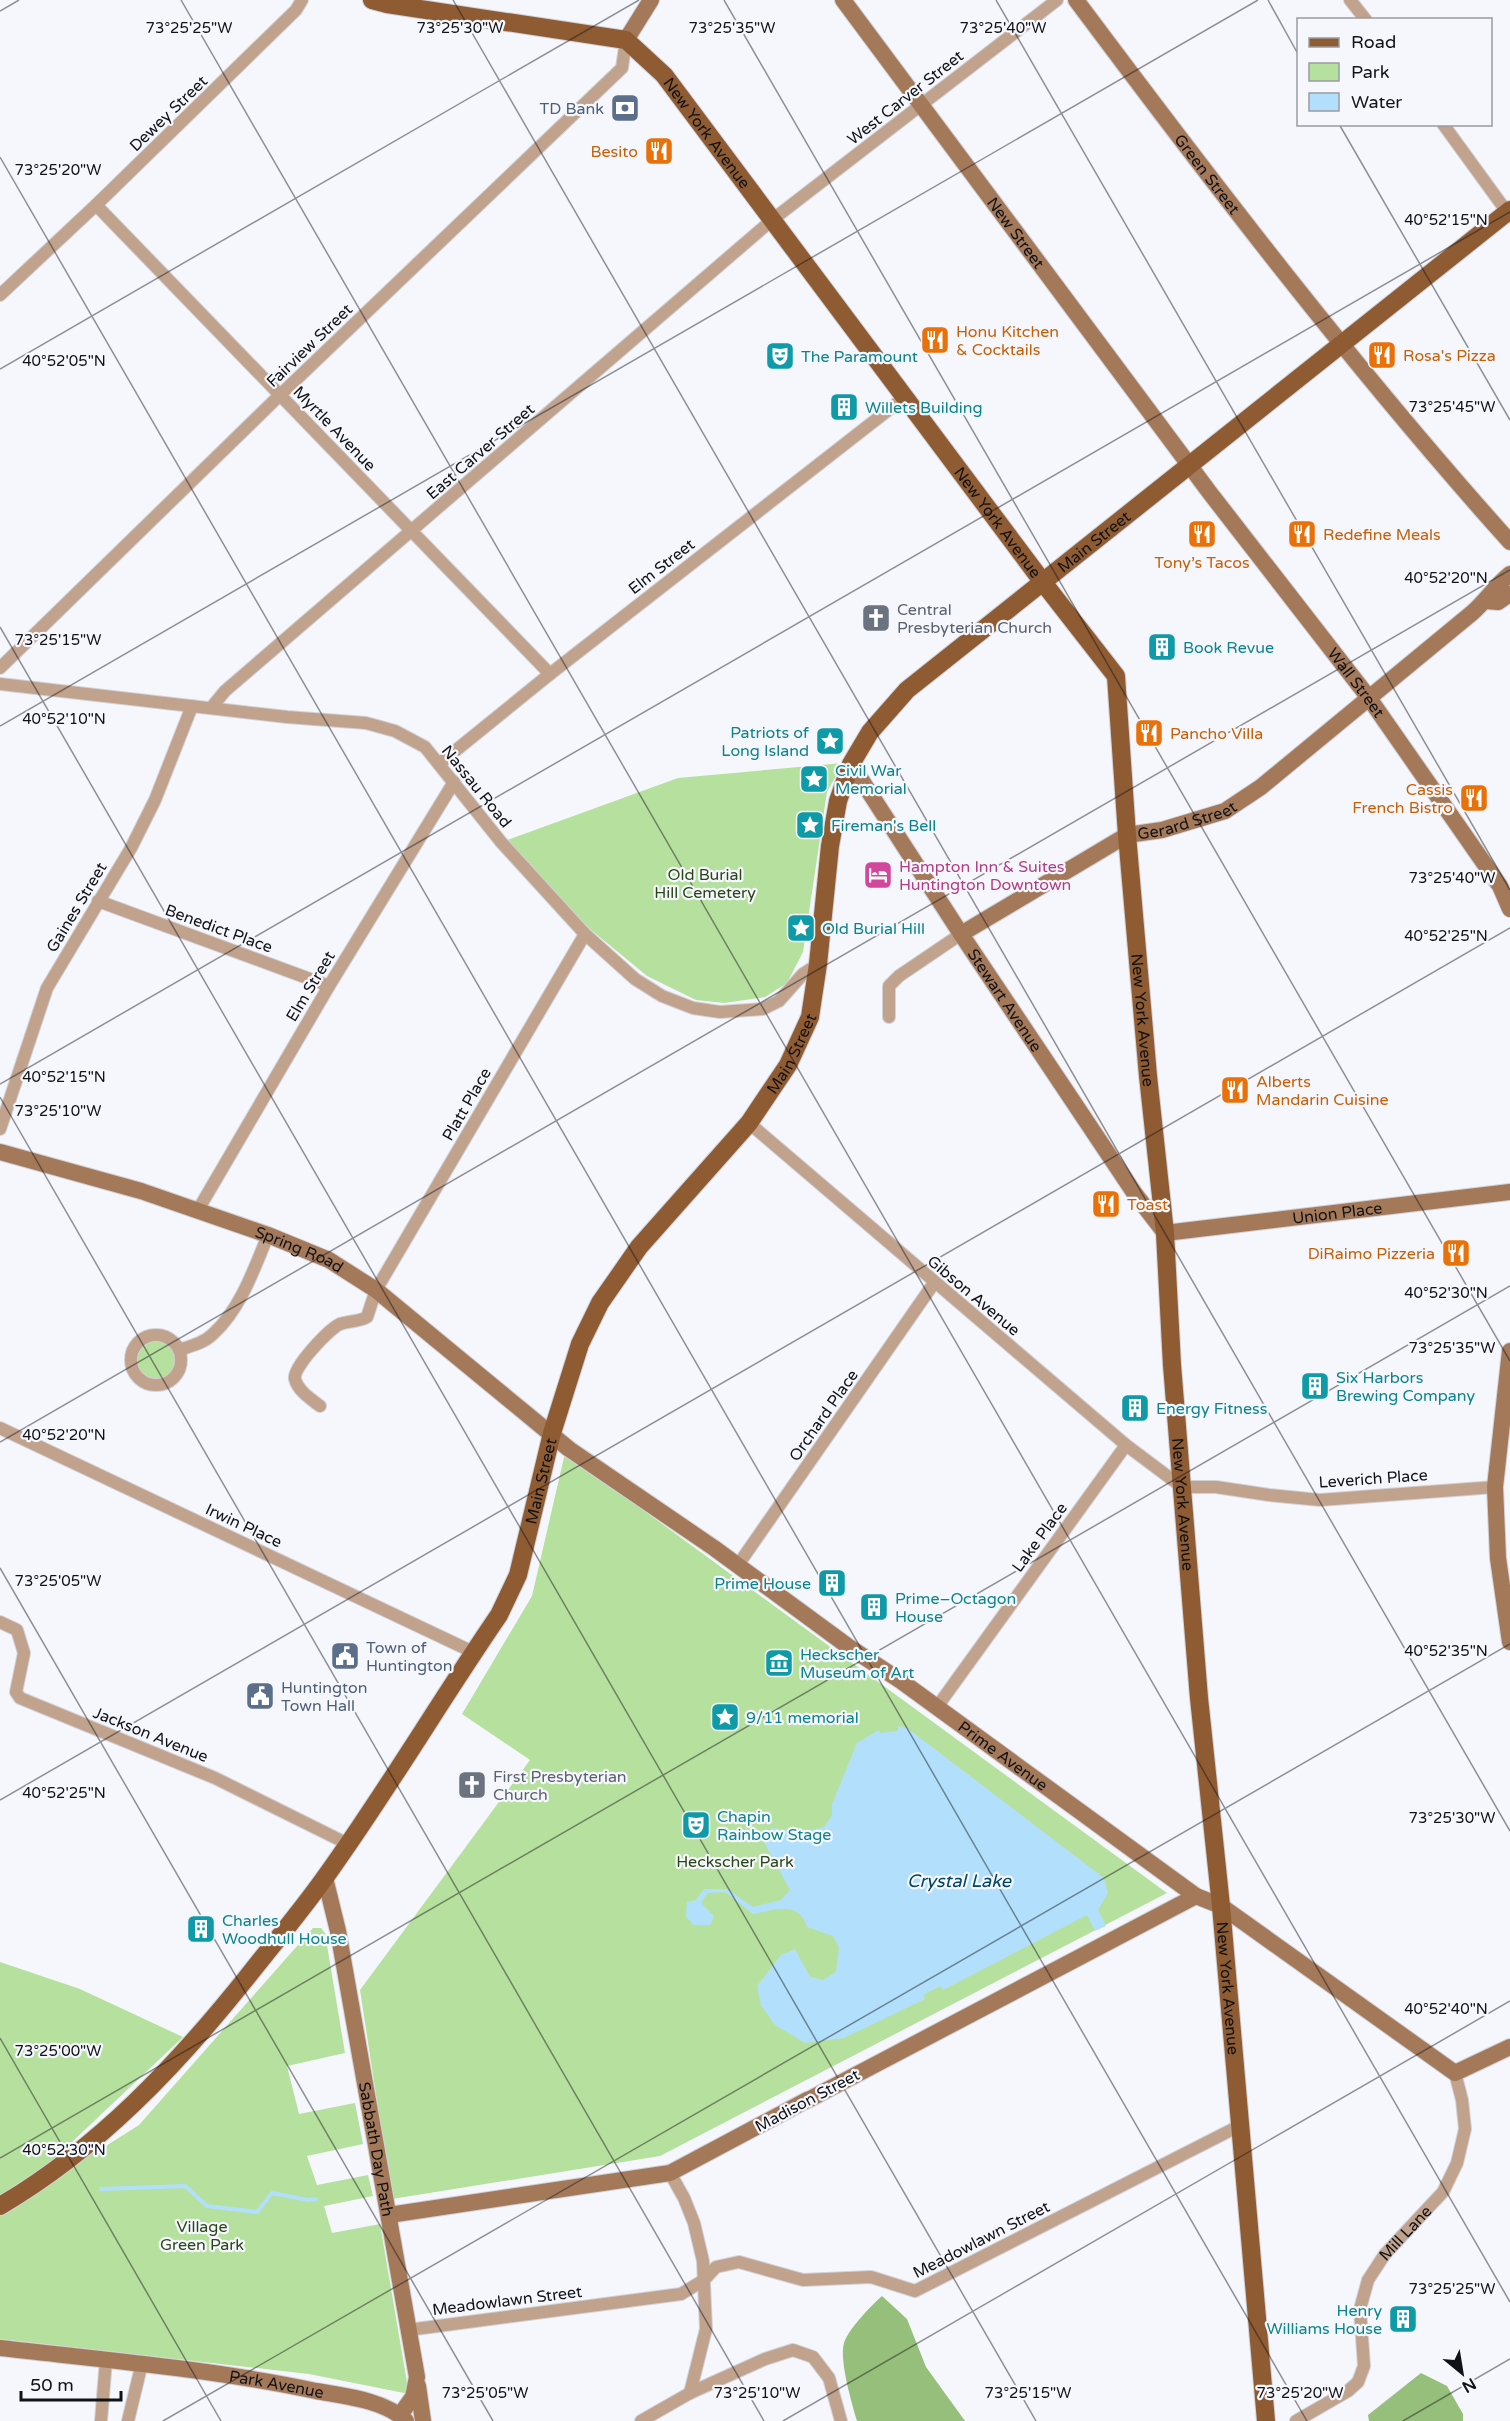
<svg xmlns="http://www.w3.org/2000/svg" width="1510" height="2421" viewBox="0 0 1510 2421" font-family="'Varela Round',sans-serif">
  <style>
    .green { fill: #b6e09e }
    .forest { fill: #95bf7b }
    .water { fill: #b2e0fc }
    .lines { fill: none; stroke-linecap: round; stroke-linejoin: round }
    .stream { stroke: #b2e0fc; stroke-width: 4 }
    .street-casing { stroke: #d1d2d8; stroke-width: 14 }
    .secondary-casing { stroke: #d1d2d8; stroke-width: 18 }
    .primary-casing { stroke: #d1d2d8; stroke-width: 20 }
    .street { stroke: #c0a28d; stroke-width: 12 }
    .secondary { stroke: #a47959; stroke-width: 16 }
    .primary { stroke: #8f5b32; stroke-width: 18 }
    .ticks { fill: none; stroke: #111216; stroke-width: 1.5; stroke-opacity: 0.45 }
    .labels { text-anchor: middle; stroke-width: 4.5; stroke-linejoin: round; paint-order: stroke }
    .street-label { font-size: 16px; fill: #111216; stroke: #f5f7fd }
    .service-label { font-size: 16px; fill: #4e5e75; stroke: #f5f7fd; text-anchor: start }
    .food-label { font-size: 16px; fill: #c56008; stroke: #f5f7fd; text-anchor: start }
    .culture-label { font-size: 16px; fill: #0d838f; stroke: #f5f7fd; text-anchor: start }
    .worship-label { font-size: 16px; fill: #5b616d; stroke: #f5f7fd; text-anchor: start }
    .hotel-label { font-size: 16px; fill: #b23c85; stroke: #f5f7fd; text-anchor: start }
    .park-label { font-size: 16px; fill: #2a4516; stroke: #f5f7fd }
    .water-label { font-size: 18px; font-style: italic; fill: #004564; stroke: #f5f7fd }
    .ticks-label { font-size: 15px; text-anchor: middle; fill: #111216; stroke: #f5f7fd; stroke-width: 4.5; stroke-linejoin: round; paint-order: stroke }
  </style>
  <rect width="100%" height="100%" fill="#f5f7fd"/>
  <g class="green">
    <path d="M843,763L827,792L803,952L787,983L765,997L724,1003L696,1000L647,976L584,924L507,840L678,778Z"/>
    <circle cx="156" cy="1360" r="22"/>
    <path d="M565,1453L1167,1893L660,2156L392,2199L360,1990L530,1760L462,1714L532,1596Z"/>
    <path d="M313,1928H321L325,1933L345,2053L287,2066L299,2114L355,2103L363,2144L307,2156L317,2185L368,2175L373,2196L324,2206L332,2233L380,2224L409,2394L309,2374L0,2339V1962L80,1989L183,2037L72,2142L98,2151L139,2125Z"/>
  </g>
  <g class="forest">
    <path d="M882,2296L907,2319L926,2367L965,2421H857C852,2404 839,2360 844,2343C849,2328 871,2306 882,2296Z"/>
    <path d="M1421,2373L1447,2386L1463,2414V2421H1369L1368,2415Z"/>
  </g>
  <path class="water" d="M898,1726L907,1728L1104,1878L1108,1893L1098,1910L1106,1926L1095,1931L1087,1915L943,1990L940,1986L923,1995L925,1999L844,2038L805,2043L775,2025L761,2005L757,1986L781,1955L795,1949L810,1977L823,1980L836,1972L839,1947L833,1936L807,1927C799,1900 774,1910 753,1914L725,1892L707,1893L701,1903L714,1916L710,1925H694L686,1917L687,1902L696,1900L704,1889H727L753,1907L781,1900L790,1890L764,1842L772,1828L802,1832L824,1827L832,1815V1804L857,1743L879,1730L880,1733L898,1731Z"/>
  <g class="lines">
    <path class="stream" d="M101,2189L185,2186L207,2206L257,2212L272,2193L308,2200L316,2199"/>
    <g class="street-casing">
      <g id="street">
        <path d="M1350,0L1366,20"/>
        <path d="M1443,124L1507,212"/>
        <path d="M96,205L550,674"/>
        <path d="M0,295L96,205L296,10L302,0"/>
        <path d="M0,668L280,395L622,68L626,40"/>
        <path d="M0,684L287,717L366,723L395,731L425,747L501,842L585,934L635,979L662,996L693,1008L720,1012L763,1009L779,1001L803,974L818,964"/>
        <path d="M211,708L225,691L772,220L1057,0"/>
        <path d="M439,764L550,674L905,397"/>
        <path d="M98,901L329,986"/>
        <path d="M889,1017V986L899,976L961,934"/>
        <path d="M749,1123L1126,1445L1182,1487H1216L1269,1495L1320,1500L1495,1487"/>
        <path d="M0,1129L47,988L131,848L155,800L192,706"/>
        <path d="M198,1210L329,986L454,782"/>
        <circle cx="156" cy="1360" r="25"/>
        <path d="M179,1350C191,1346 204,1343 213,1334C240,1310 255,1267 268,1235"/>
        <path d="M320,1406C311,1399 298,1391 295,1379C292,1368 329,1329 340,1324C349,1321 358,1322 367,1317L376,1290L585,934"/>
        <path d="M0,1428L473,1652"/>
        <path d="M738,1565L934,1283"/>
        <path d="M0,1622L17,1630L24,1653L16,1692L20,1698L215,1778L348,1844"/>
        <path d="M937,1707L1126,1445"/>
        <path d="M670,2173L684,2198L694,2223L703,2261L706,2329L690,2393"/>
        <path d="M408,2330L681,2294L704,2280L716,2267L739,2262L803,2280L871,2277L915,2291L1239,2126"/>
        <path d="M101,2421L106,2360"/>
        <path d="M128,2421L142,2363"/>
        <path d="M641,2421L690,2393L765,2359L793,2350L813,2357L829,2378L841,2421"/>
        <path id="s1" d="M1296,2421L1348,2391L1358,2382L1364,2366L1360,2309L1368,2280L1385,2254L1443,2192L1457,2163L1465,2129L1462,2100L1455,2073"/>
      </g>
    </g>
    <g class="secondary-casing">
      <g id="secondary">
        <path id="s2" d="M843,0L1210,493L1369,698L1500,886L1510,909"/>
        <path id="s3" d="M1076,0C1215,186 1355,369 1510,542"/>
        <path d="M626,40L651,0"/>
        <path d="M1486,601L1498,602L1510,594"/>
        <path id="s4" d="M851,764L961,934L1135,1194L1165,1233L1510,1192"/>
        <path id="s5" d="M961,934L1127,835L1162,830L1225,811L1261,787L1472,613C1486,601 1495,586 1510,574"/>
        <path id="s6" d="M0,1152L141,1191L268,1235L329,1260L376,1290L569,1449L714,1548L849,1647L901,1681L1196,1896L1221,1906L1455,2073L1510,2047"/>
        <path d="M1510,1351L1495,1487L1498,1558L1510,1642"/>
        <path id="s7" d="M325,1878L338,1931L417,2377L413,2397L400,2415"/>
        <path d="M808,2100L1196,1896"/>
        <path d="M389,2215L670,2173L807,2100"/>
        <path id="s8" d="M0,2348C106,2360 212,2369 316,2391C344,2396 385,2400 406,2421"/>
        <path d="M418,2386L423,2421"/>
      </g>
    </g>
    <g class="primary-casing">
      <g id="primary">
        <path id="s9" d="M372,0L387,4L626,40L664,75L1042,581L1116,676L1127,835L1148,1076L1165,1233L1172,1365L1199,1698L1221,1906L1266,2421"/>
        <path id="s10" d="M0,2206C99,2148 177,2065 248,1976C274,1943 302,1910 326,1876C387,1791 440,1701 499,1615L518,1575L552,1433L580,1344L600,1303L639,1247L749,1123L788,1065L810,1017L818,964L830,846L838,801L851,764L870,732L907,690L1510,210"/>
      </g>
    </g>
    <use href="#street" class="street"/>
    <use href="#secondary" class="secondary"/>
    <use href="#primary" class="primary"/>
  </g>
  <path class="ticks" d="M181,0L1510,2302M453,0L1510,1831M724,0L1510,1361M996,0L1510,890M1268,0L1298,54M0,11L19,0M1339,124L1510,420M0,157L1307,2421M0,369L639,0M0,627L1036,2421M0,726L1258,0M0,1084L1510,212M0,1097L764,2421M0,1442L1510,570M0,1568L493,2421M0,1800L1510,928M0,2038L221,2421M0,2158L1510,1286M163,2421L1510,1644M783,2421L1510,2001M1403,2421L1510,2359"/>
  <defs>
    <g id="bank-square" transform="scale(1.5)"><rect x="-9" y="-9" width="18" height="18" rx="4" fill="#5c6f8a" stroke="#f5f7fd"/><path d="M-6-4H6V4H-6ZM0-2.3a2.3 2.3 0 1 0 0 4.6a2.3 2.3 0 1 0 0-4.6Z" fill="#fff"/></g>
    <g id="restaurant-square" transform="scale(1.5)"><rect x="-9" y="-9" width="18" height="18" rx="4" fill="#e8710a" stroke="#f5f7fd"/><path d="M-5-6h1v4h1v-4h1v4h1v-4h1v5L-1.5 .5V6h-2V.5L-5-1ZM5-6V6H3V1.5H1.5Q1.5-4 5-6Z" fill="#fff"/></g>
    <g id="theatre-square" transform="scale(1.5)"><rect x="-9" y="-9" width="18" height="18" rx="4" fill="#0f9aa8" stroke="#f5f7fd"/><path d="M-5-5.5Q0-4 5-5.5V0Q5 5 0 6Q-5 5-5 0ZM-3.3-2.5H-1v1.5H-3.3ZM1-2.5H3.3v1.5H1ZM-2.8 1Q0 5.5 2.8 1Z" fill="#fff"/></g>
    <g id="building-square" transform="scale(1.5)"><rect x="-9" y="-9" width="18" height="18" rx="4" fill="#0f9aa8" stroke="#f5f7fd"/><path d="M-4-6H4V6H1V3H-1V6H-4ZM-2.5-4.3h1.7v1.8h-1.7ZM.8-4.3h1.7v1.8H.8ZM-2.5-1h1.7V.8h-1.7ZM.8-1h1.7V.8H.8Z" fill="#fff"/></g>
    <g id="church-square" transform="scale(1.5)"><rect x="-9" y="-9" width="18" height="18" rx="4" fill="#6b7280" stroke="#f5f7fd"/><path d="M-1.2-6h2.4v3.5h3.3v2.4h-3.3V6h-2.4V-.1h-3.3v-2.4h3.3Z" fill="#fff"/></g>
    <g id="sight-square" transform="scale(1.5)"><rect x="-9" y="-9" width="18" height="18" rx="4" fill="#0f9aa8" stroke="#f5f7fd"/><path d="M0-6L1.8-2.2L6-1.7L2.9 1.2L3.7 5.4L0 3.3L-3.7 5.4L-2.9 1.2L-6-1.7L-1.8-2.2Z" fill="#fff"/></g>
    <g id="hotel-square" transform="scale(1.5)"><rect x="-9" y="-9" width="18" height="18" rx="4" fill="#d1479c" stroke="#f5f7fd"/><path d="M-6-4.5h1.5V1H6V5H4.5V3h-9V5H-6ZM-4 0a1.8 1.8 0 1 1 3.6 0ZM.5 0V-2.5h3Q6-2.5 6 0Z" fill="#fff"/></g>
    <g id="civic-square" transform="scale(1.5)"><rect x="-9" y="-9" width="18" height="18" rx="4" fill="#5c6f8a" stroke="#f5f7fd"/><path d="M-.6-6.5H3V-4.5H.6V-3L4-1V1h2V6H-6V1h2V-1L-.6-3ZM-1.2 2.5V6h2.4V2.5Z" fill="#fff"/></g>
    <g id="museum-square" transform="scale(1.5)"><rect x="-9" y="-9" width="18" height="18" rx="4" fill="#0f9aa8" stroke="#f5f7fd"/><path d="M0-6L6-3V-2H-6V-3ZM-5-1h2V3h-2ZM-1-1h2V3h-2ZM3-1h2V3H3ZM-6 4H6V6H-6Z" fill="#fff"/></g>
  </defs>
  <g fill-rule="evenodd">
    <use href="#bank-square" x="625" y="108"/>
    <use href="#restaurant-square" x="659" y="151"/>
    <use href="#restaurant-square" x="935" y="340"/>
    <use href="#restaurant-square" x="1382" y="355"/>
    <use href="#theatre-square" x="780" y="356"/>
    <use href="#building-square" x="844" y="407"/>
    <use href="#restaurant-square" x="1202" y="534"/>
    <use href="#restaurant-square" x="1302" y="534"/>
    <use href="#church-square" x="876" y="618"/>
    <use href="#building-square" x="1162" y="647"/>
    <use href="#restaurant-square" x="1149" y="733"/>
    <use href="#sight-square" x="830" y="741"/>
    <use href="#sight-square" x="814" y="779"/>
    <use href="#restaurant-square" x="1474" y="798"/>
    <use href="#sight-square" x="810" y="825"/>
    <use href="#hotel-square" x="878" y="875"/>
    <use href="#sight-square" x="801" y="928"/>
    <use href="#restaurant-square" x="1235" y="1090"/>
    <use href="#restaurant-square" x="1106" y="1204"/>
    <use href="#restaurant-square" x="1456" y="1253"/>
    <use href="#building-square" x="1315" y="1386"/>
    <use href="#building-square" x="1135" y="1408"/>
    <use href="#building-square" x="832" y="1583"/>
    <use href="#building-square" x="874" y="1607"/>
    <use href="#civic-square" x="345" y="1656"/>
    <use href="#museum-square" x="779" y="1663"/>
    <use href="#civic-square" x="260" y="1696"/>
    <use href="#sight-square" x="725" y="1717"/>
    <use href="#church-square" x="472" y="1785"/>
    <use href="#theatre-square" x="696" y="1825"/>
    <use href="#building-square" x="201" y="1929"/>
    <use href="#building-square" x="1403" y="2319"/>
  </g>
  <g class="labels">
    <g class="street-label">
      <text transform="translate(905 97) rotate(-38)" y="6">West Carver Street</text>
      <text transform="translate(168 113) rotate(-44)" y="6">Dewey Street</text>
      <text dy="6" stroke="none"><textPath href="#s9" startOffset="381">New York Avenue</textPath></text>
      <text dy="6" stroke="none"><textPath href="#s3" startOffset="218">Green Street</textPath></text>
      <text dy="6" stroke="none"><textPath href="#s2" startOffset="290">New Street</textPath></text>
      <text transform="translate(309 345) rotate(-44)" y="6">Fairview Street</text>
      <text transform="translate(335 428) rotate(46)" y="6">Myrtle Avenue</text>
      <text transform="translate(480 451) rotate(-41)" y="6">East Carver Street</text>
      <text dy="6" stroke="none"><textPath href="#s9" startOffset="867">New York Avenue</textPath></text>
      <text dy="6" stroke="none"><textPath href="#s10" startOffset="2055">Main Street</textPath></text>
      <text transform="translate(661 566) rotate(-38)" y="6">Elm Street</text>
      <text dy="6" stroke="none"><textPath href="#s2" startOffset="854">Wall Street</textPath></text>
      <text transform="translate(477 786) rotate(51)" y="6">Nassau Road</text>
      <text dy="6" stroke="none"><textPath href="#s5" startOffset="255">Gerard Street</textPath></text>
      <text transform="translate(76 907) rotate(-59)" y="6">Gaines Street</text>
      <text transform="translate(219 928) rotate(20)" y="6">Benedict Place</text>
      <text transform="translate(310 986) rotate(-59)" y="6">Elm Street</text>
      <text dy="6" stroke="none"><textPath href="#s4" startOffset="282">Stewart Avenue</textPath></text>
      <text dy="6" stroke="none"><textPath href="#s9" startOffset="1406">New York Avenue</textPath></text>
      <text dy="6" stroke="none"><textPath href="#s10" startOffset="1425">Main Street</textPath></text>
      <text transform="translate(466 1104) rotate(-60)" y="6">Platt Place</text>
      <text dy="6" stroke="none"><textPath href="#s4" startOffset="738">Union Place</textPath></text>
      <text dy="6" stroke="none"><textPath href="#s6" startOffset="315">Spring Road</textPath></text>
      <text transform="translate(974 1295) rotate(40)" y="6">Gibson Avenue</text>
      <text transform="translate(823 1415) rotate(-55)" y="6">Orchard Place</text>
      <text transform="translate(1373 1478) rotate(-4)" y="6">Leverich Place</text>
      <text dy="6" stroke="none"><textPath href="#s10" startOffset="921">Main Street</textPath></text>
      <text dy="6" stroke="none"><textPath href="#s9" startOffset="1892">New York Avenue</textPath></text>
      <text transform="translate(244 1525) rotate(25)" y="6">Irwin Place</text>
      <text transform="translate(1039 1537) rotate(-54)" y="6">Lake Place</text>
      <text transform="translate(151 1734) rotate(22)" y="6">Jackson Avenue</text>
      <text dy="6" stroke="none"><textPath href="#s6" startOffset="1184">Prime Avenue</textPath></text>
      <text dy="6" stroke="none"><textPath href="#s9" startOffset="2378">New York Avenue</textPath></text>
      <text transform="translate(807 2100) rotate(-28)" y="6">Madison Street</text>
      <text dy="6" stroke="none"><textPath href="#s7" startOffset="276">Sabbath Day Path</textPath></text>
      <text dy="6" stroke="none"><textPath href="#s1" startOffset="238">Mill Lane</textPath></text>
      <text transform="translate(981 2239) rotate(-27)" y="6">Meadowlawn Street</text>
      <text transform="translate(507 2300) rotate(-7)" y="6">Meadowlawn Street</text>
      <text dy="6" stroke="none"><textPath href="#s8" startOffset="279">Park Avenue</textPath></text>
    </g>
    <g class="service-label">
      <text x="604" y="114" text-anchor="end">TD Bank</text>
      <text x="366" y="1653">Town of<tspan x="366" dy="18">Huntington</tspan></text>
      <text x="281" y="1693">Huntington<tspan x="281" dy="18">Town Hall</tspan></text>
    </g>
    <g class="food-label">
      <text x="638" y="157" text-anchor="end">Besito</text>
      <text x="956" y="337">Honu Kitchen<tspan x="956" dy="18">&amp; Cocktails</tspan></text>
      <text x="1403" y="361">Rosa's Pizza</text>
      <text x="1323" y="540">Redefine Meals</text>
      <text x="1202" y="568" text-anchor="middle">Tony’s Tacos</text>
      <text x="1170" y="739">Pancho Villa</text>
      <text x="1453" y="795" text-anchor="end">Cassis<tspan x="1453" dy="18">French Bistro</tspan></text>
      <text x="1256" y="1087">Alberts<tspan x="1256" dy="18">Mandarin Cuisine</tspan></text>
      <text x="1127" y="1210">Toast</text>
      <text x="1435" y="1259" text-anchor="end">DiRaimo Pizzeria</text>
    </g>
    <g class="culture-label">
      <text x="801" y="362">The Paramount</text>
      <text x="865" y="413">Willets Building</text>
      <text x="1183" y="653">Book Revue</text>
      <text x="809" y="738" text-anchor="end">Patriots of<tspan x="809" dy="18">Long Island</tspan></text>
      <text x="835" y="776">Civil War<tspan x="835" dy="18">Memorial</tspan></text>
      <text x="831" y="831">Fireman's Bell</text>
      <text x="822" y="934">Old Burial Hill</text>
      <text x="1336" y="1383">Six Harbors<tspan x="1336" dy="18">Brewing Company</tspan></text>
      <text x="1156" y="1414">Energy Fitness</text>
      <text x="811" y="1589" text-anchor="end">Prime House</text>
      <text x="895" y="1604">Prime–Octagon<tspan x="895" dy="18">House</tspan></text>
      <text x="800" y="1660">Heckscher<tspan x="800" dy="18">Museum of Art</tspan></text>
      <text x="746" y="1723">9/11 memorial</text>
      <text x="717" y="1822">Chapin<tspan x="717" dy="18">Rainbow Stage</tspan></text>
      <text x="222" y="1926">Charles<tspan x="222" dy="18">Woodhull House</tspan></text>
      <text x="1382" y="2316" text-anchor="end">Henry<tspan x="1382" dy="18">Williams House</tspan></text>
    </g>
    <g class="worship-label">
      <text x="897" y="615">Central<tspan x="897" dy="18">Presbyterian Church</tspan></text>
      <text x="493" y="1782">First Presbyterian<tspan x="493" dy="18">Church</tspan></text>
    </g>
    <g class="hotel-label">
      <text x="899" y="872">Hampton Inn &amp; Suites<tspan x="899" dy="18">Huntington Downtown</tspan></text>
    </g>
    <g class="park-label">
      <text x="705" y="880">Old Burial<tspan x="705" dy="18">Hill Cemetery</tspan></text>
      <text x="735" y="1867">Heckscher Park</text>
      <text x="202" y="2232">Village<tspan x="202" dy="18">Green Park</tspan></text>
    </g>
    <g class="water-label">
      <text x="959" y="1887">Crystal Lake</text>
    </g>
  </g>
  <g class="ticks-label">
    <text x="460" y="33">73°25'30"W</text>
    <text x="732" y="33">73°25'35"W</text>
    <text x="189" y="33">73°25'25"W</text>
    <text x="1003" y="33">73°25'40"W</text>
    <text x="58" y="175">73°25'20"W</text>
    <text x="1446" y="225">40°52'15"N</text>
    <text x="64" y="366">40°52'05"N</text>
    <text x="1452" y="412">73°25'45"W</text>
    <text x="1446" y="583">40°52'20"N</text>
    <text x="58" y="645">73°25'15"W</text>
    <text x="64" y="724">40°52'10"N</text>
    <text x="1452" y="883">73°25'40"W</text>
    <text x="1446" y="941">40°52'25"N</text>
    <text x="64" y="1082">40°52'15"N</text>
    <text x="58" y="1116">73°25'10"W</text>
    <text x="1446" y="1298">40°52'30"N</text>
    <text x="1452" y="1353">73°25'35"W</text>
    <text x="64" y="1440">40°52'20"N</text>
    <text x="58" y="1586">73°25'05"W</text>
    <text x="1446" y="1656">40°52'35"N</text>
    <text x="64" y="1798">40°52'25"N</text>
    <text x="1452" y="1823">73°25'30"W</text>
    <text x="1446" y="2014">40°52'40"N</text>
    <text x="58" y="2056">73°25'00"W</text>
    <text x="64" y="2155">40°52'30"N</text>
    <text x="1452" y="2294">73°25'25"W</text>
    <text x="485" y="2398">73°25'05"W</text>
    <text x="757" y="2398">73°25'10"W</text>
    <text x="1028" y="2398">73°25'15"W</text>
    <text x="1300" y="2398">73°25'20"W</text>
  </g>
  <rect x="1297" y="18" width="195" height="108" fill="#f5f7fd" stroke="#9a9ba1" stroke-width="1.5"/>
  <rect x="1309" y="38" width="30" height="9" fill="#8f5b32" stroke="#9a9ba1" stroke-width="1.5"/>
  <text x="1351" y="48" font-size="18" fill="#111216">Road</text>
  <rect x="1309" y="63" width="30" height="18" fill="#b6e09e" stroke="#9a9ba1" stroke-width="1.5"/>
  <text x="1351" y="78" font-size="18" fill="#111216">Park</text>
  <rect x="1309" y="93" width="30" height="18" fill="#b2e0fc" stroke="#9a9ba1" stroke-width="1.5"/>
  <text x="1351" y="108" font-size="18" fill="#111216">Water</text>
  <g transform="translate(1462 2373) rotate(150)" stroke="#f5f7fd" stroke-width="4.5" paint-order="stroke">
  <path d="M0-4.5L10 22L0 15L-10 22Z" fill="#111216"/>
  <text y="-9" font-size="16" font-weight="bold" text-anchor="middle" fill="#111216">N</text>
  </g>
  <path d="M21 2391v9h100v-9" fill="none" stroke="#111216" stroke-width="3"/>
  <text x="30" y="2391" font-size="18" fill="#111216" stroke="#f5f7fd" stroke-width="4.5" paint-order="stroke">50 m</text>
</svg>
